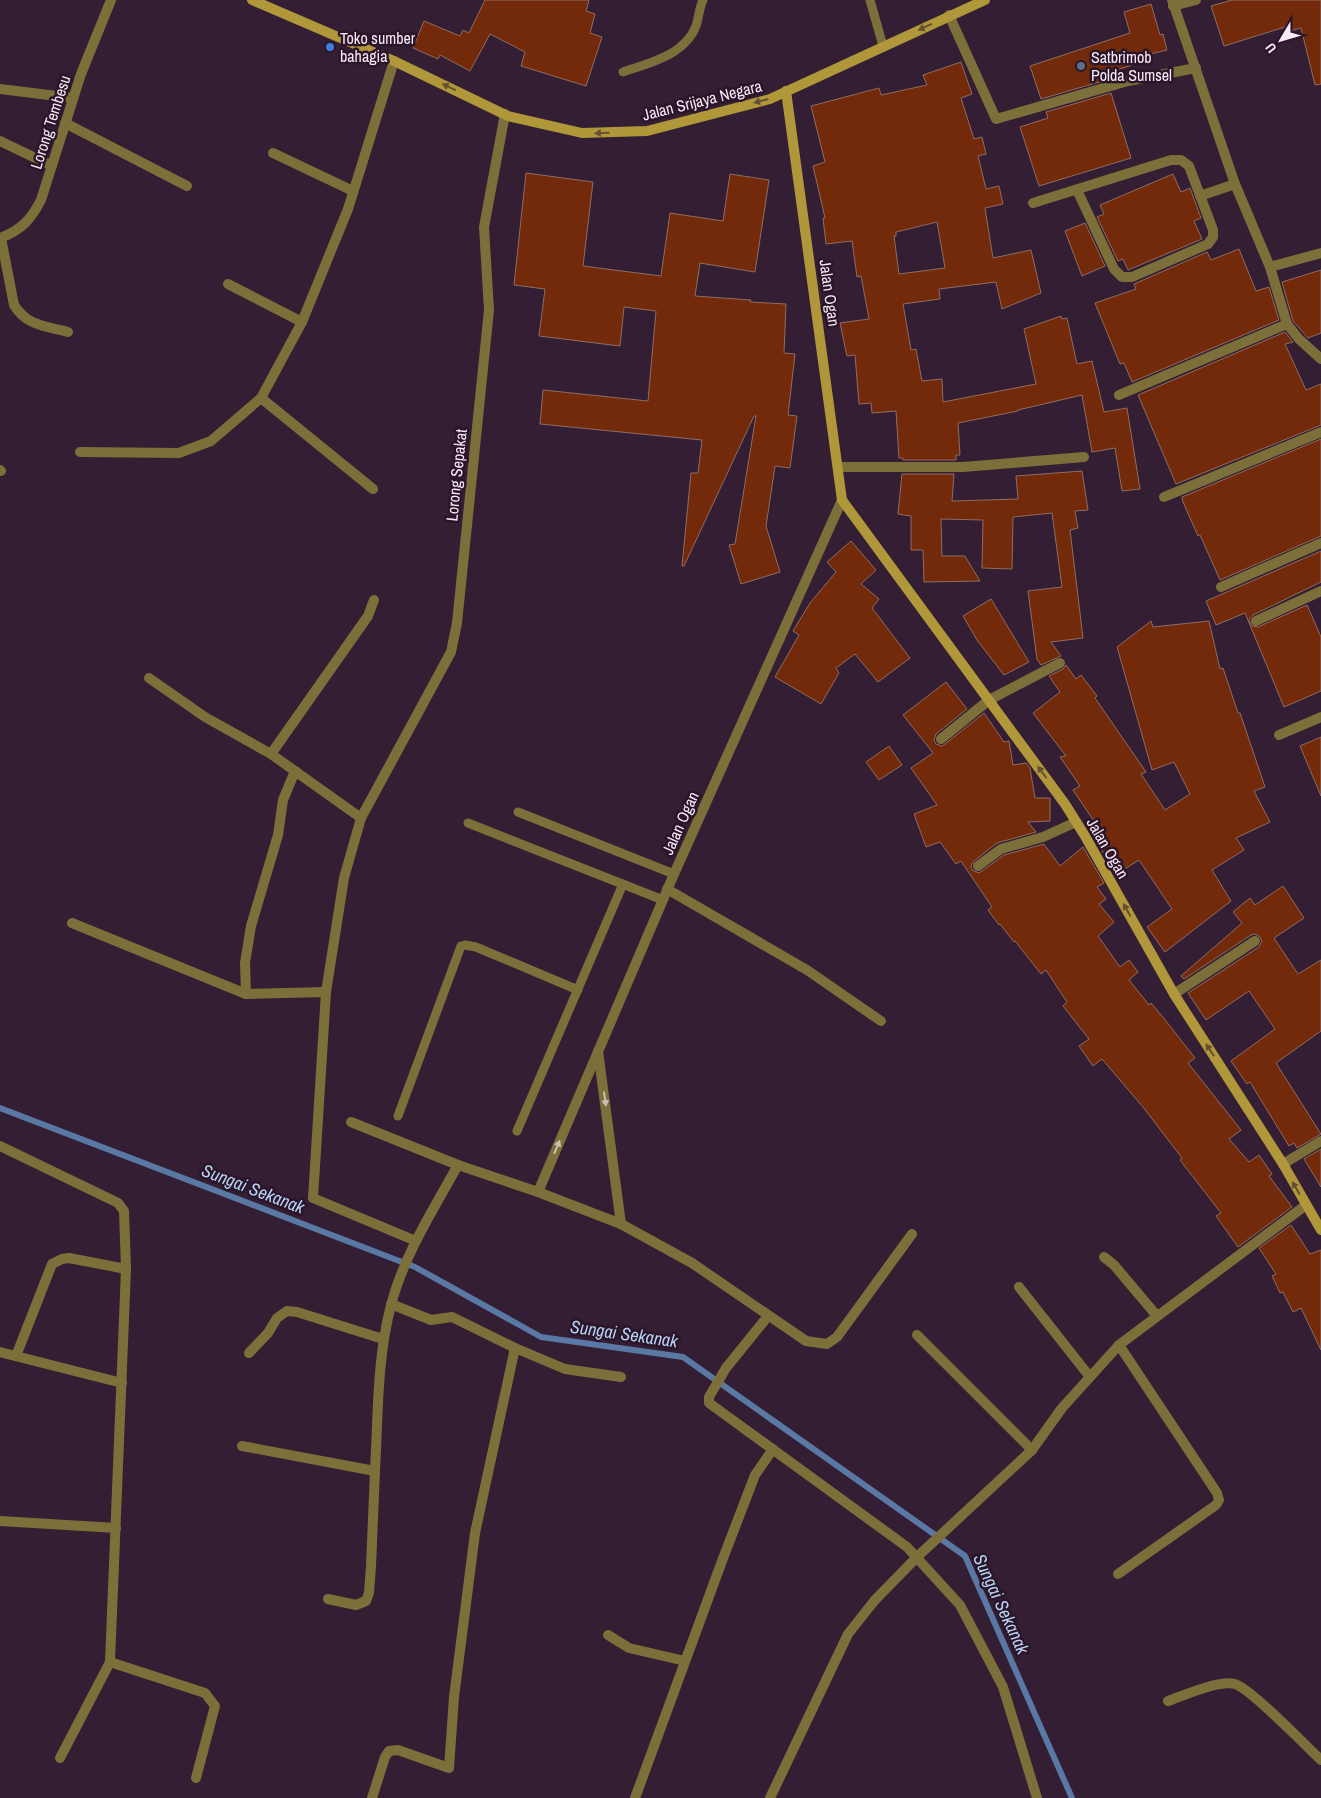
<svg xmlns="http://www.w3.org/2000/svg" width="1321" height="1798" viewBox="0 0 1321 1798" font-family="'Archivo Narrow',sans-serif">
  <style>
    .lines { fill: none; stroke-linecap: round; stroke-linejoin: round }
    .stream { stroke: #5a78a4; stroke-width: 6 }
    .building { fill: #722a0b; stroke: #906d60; fill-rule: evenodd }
    .service { stroke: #7d6f39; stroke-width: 9 }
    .minor { stroke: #7d6f39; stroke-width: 10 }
    .secondary { stroke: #af973a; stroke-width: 10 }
    .oneway { fill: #665031 }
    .oneway2 { fill: #cdbeb4 }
    .shop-dot { fill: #3f7fe0; stroke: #2a1529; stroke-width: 2 }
    .service-dot { fill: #5c6f8a; stroke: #2a1529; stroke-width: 2 }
    .labels { text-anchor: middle; stroke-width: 5; stroke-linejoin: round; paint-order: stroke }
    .poi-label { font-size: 16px; fill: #f8e9f7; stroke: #2a1529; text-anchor: start }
    .street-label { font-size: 16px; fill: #f8e9f7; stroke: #2a1529 }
    .water-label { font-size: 18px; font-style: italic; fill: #b7d2f4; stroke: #2a1529 }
  </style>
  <rect width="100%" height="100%" fill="#341e33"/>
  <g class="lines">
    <path class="stream" d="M0,1108L415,1267L541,1337L683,1357L965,1556L1072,1798"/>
  </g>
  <g class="building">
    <path d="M485,0H589L586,11L595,14L590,33L602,37L586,86L521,66L525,52L490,34L470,71L440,55L438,59L413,48L424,21L460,36L463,30L469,33Z"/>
    <path d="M1232,0H1321V84L1315,85L1301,28L1286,32L1285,27L1224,46L1211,6Z"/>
    <path d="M1151,4L1160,35L1163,34L1167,50L1130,59L1132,65L1105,74L1106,80L1041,99L1030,66L1130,33L1124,12Z"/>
    <path d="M961,62L972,94L961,98L974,139L982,137L986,154L978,156L986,189L999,186L1003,204L985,208L993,258L1031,250L1041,293L1002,309L996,282L939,289L940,299L903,304L911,350L916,349L922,381L942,379L943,402L1036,384L1024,329L1061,316L1062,319L1067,318L1077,364L1092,361L1104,412L1127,408L1140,489L1122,491L1115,448L1092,452L1082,395L1018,410V411L958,423L960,455H956V460H903V458H899L896,411L872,413L871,403L859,404L855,355L847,356L840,323L869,319L861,276L857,277L852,241L826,244L823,218H825L813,166L825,162L811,106L879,88L881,95L927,85L923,75ZM937,222L945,268L899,274L894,236H896V232Z"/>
    <path d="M1111,93L1131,158L1039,186L1020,127L1048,118L1046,112Z"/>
    <path d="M526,173L593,182L583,266L661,276L670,213L723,221L730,174L769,180L755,272L700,263L695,296L751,300L750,302L786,304L784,353L795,354L788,415L797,416L790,468L775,466L766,526L780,572L741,584L729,545L735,544L756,416H754L684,566H682L691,473H698L702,440L540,424L543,390L648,401L656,311L624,307L620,346L539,336L545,289L514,285Z"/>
    <path d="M1173,174L1181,192L1190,188L1201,218L1194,221L1202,239L1128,270L1123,259L1118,261L1097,217L1104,214L1100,205Z"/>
    <path d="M1085,223L1105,266L1082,276L1065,231Z"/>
    <path d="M1239,249L1256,291L1269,287L1279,320L1132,382L1124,363L1120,364L1095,303L1136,289L1134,284L1207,252L1211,260Z"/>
    <path d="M1321,270V333L1308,338L1293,321L1282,282Z"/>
    <path d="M1285,332L1293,342L1285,344L1306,390L1321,384V425L1176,484L1138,395Z"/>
    <path d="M1321,439V536L1220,580L1200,535L1198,536L1183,502L1182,497Z"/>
    <path d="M1082,471L1088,510L1075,511L1078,528L1070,530L1083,638L1051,642L1061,656L1041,665L1037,659L1028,591L1062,587L1052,513L1013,517L1012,569L982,568L983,520L941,519L942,556H965L980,581L924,582L923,550H911V516L898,514L902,474H954L952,501L1018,499L1016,476Z"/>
    <path d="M851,541L876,570L861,584L879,599L872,608L910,658L878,682L855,654L836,668L839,673L821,704L775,677L799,635L793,631L810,603L836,572L827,562Z"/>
    <path d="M1321,551V582L1253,615L1249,620L1252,626L1258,627L1307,605L1321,637V691L1284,707L1245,613L1216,625L1206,601Z"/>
    <path d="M991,599L1029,662L1004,675L977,640L963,616Z"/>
    <path d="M1151,621L1153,627L1209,621L1220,669L1223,668L1238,713H1240L1265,787L1254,791L1270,822L1236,838L1244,850L1212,870L1231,901L1165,952L1147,927L1172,909L1139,860L1115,875L1092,832L1098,827L1073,790L1080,786L1060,757L1066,756L1033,713L1060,692L1049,676L1063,669L1066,665L1076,679L1081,675L1097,696L1095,698L1146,772L1141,774L1165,810L1190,794L1174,762L1152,770L1117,647Z"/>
    <path d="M946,682L967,709L936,734L934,740L936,744L942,746L945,744L984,713L1004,742L1009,741L1013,765L1026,763L1030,768L1035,798H1050V821L1028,822L1036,832L997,843L974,861L971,866L972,870L979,873L1004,855L1044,844L1060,866L1083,847L1104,883L1097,887L1106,899L1099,904L1114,922L1098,936L1120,967L1129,960L1138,972L1129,980L1149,1005L1151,1003L1162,1016L1195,1058L1188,1063L1241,1130L1229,1139L1249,1162L1259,1155L1272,1174L1269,1176L1292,1207L1238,1247L1216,1216L1221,1213L1180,1160L1182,1158L1143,1107L1102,1059L1093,1066L1079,1046L1089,1039L1063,1006L1067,1002L1046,970L1041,974L1015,941L1014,942L1000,924L999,925L988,910L992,907L961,861L956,864L940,842L926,847L914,814L937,805L911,768L933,753L903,715Z"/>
    <path d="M1321,737V796L1300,746Z"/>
    <path d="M889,746L902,765L879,780L866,762Z"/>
    <path d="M1283,886L1304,918L1274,938L1298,974L1321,960V1031L1276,1063L1321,1134L1297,1148L1294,1143L1289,1146L1250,1082L1247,1084L1231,1061L1275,1029L1249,991L1206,1020L1188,993L1259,947L1262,941L1260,937L1255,934L1251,935L1184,979L1181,976L1242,923L1233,912L1250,898L1255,905Z"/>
    <path d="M1321,1149V1187L1304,1159Z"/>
    <path d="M1291,1225L1310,1254L1321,1250V1350L1301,1308L1293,1312L1283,1292L1280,1293L1272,1276L1276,1274L1259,1248Z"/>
  </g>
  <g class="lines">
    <g class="service">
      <path d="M870,0L883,46"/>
      <path d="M623,72C649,63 685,55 696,26C699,17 699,8 703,0"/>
      <path d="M518,812L674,874"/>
      <path d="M468,823L663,900"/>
      <path d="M398,1116L461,946L465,945L476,947L578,990"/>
      <path d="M517,1131L623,884"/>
    </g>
    <g class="minor">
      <path d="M1172,0L1235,184L1270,267L1287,324L1299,339L1321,359"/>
      <path d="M1173,6L1196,0"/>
      <path d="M949,15L996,119L1128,81L1196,68"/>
      <path d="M0,89L73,98"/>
      <path d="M65,123L187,186"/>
      <path d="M0,141L52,166"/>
      <path d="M273,153L353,191"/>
      <path d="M1200,196L1235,184"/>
      <path d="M1033,203L1171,160H1181L1189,166L1213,230V237L1208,244L1132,277H1122L1114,269L1077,190"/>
      <path d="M0,238C22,230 31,219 41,200L81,74L111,0"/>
      <path d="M1,238L14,305C27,326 45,326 68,332"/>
      <path d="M1270,267L1321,253"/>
      <path d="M228,284L302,322"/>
      <path d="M1119,395L1287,324"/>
      <path d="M261,398L373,489"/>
      <path d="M80,452L179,453L211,441L261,398L302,322L348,209L394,61"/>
      <path d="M838,467H963L1084,457"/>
      <path d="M0,470L1,471"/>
      <path d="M1164,497L1321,432"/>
      <path d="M1221,587L1321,543"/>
      <path d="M1256,621L1321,591"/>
      <path d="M149,678L205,717L271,754L361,818L344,878L326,992L313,1198L416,1241"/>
      <path d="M1279,735L1321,717"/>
      <path d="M941,739L989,700L1060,663"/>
      <path d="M271,754L368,616L374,600"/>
      <path d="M361,818L451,652L457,623L489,310L484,227L505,114"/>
      <path d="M978,866L1001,849L1043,837L1076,822"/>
      <path d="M667,889L807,970L881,1021"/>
      <path d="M72,923L246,994L326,992"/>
      <path d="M246,994L245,963L251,926L278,835L283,800L295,771"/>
      <path d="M1174,994L1255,941"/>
      <path d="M598,1051L621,1224"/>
      <path d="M351,1122L458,1165"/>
      <path d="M0,1146L112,1200L118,1203L124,1211L126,1269L110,1662L205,1693L215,1706L196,1778"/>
      <path d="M1283,1164L1321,1141"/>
      <path d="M538,1192L674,874L842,500"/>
      <path d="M1104,1257L1114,1265L1157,1316"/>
      <path d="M1019,1287L1090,1377"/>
      <path d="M391,1304L431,1320L452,1317L515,1348L565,1369L621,1377"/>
      <path d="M768,1316L726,1368L709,1397V1403L907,1547L960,1605L1003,1687L1037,1798"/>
      <path d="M917,1335L1032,1450"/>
      <path d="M0,1352L122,1383"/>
      <path d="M249,1353L268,1333L277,1318L287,1311L297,1312L383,1339"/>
      <path d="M16,1356L52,1264L62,1259L69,1258L126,1269"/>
      <path d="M242,1446L375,1471L371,1566L369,1593L366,1601L356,1605L328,1599"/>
      <path d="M375,1471C378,1416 377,1358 391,1305C404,1255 433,1210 458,1165L538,1192L621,1224L692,1263L806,1341L827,1344L837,1337L912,1234"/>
      <path d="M0,1521L116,1528"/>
      <path d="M1118,1574L1216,1505L1219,1500L1217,1493L1119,1345L1306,1205"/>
      <path d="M608,1635L629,1648L685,1661"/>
      <path d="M1168,1701C1185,1695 1218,1680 1235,1684C1250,1688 1306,1746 1321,1760"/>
      <path d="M60,1758L110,1662"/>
      <path d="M372,1798L385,1757L389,1751L398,1750L449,1768L454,1697L475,1533L515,1348"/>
      <path d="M635,1798L722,1561L755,1475L773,1449"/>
      <path d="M770,1798L848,1634L875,1600L917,1557L1032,1450L1062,1408L1119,1345"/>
    </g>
    <g class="secondary">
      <path d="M252,0L394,61L508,116L582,133L647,131L770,99L985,0"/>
      <path d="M786,91L842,500L1065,804L1085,836L1174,994L1283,1164L1321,1230"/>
    </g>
  </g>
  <defs><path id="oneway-solid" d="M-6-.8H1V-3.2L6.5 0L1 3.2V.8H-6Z" transform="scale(1.25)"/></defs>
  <g class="oneway">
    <use href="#oneway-solid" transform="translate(925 27) rotate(155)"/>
    <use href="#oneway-solid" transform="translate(449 87) rotate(-154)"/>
    <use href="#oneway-solid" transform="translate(761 101) rotate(165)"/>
    <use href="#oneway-solid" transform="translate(602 133) rotate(178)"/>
    <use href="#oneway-solid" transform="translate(1042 772) rotate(-126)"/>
    <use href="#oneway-solid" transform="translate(1127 910) rotate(-119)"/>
    <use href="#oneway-solid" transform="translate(1210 1050) rotate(-123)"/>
    <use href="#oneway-solid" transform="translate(1296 1188) rotate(-120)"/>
  </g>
  <g class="oneway2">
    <use href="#oneway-solid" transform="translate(605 1099) rotate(82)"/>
    <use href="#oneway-solid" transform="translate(557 1147) rotate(-67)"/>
  </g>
  <circle class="shop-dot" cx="330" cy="47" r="5"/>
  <circle class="service-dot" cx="1081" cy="66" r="5"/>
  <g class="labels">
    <g class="poi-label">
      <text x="340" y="44">Toko sumber<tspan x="340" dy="18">bahagia</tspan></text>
      <text x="1091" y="63">Satbrimob<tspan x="1091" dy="18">Polda Sumsel</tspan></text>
    </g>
    <g class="street-label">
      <text transform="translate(702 100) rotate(-14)" y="6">Jalan Srijaya Negara</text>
      <text transform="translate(50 122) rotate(-72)" y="6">Lorong Tembesu</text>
      <text transform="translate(830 293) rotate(82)" y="6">Jalan Ogan</text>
      <text transform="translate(456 475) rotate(-84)" y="6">Lorong Sepakat</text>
      <text transform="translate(680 823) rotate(-66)" y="6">Jalan Ogan</text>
      <text transform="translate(1108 848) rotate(60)" y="6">Jalan Ogan</text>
    </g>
    <g class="water-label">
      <text transform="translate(253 1189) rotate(21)" y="6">Sungai Sekanak</text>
      <text transform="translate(624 1334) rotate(8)" y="6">Sungai Sekanak</text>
      <text transform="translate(1001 1604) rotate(65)" y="6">Sungai Sekanak</text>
    </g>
  </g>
  <g transform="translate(1281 40) rotate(232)" stroke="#2a1529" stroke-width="4" paint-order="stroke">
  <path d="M0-4L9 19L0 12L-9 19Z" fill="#f8e9f7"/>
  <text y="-8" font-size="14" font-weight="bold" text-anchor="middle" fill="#f8e9f7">U</text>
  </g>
</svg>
